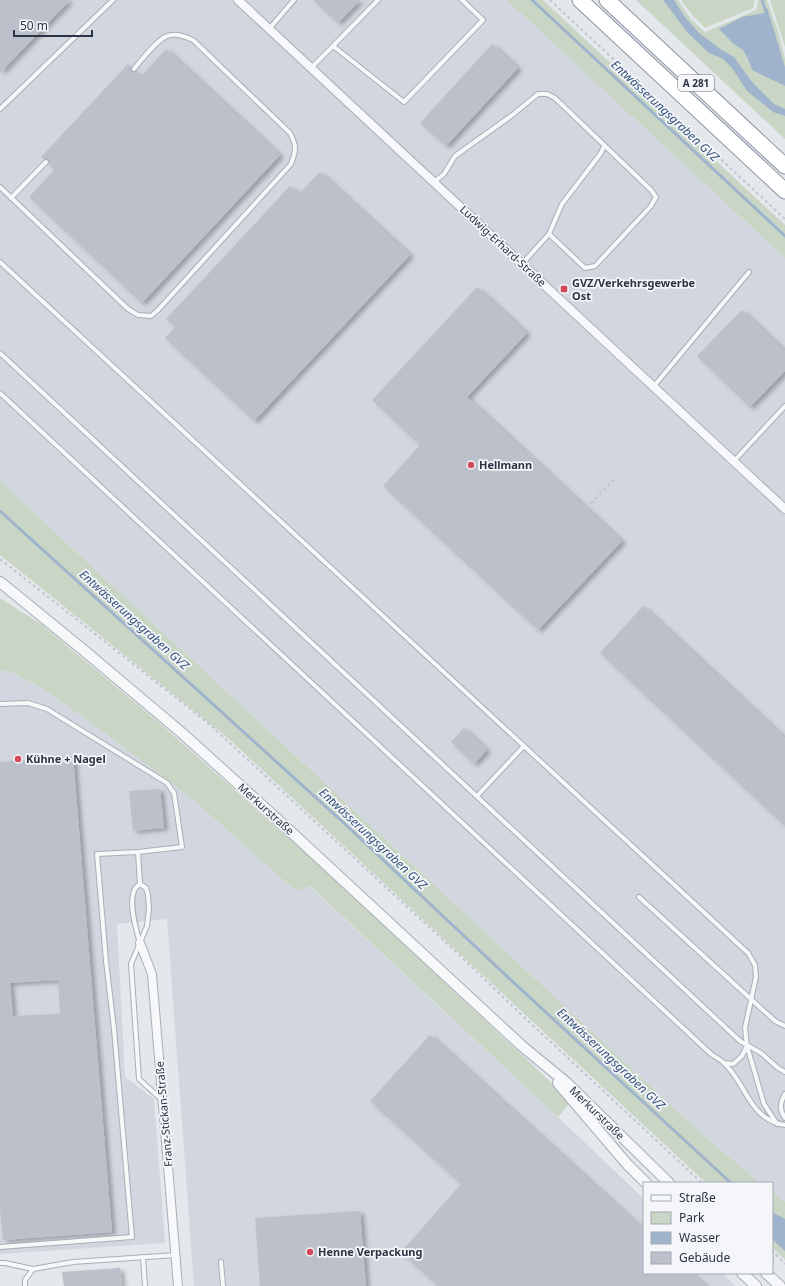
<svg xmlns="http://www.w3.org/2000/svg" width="785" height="1286" viewBox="0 0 785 1286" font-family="'Noto Sans',sans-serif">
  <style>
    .built { fill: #d2d6de }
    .green { fill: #c9d6c5 }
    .water { fill: #9fb4cc }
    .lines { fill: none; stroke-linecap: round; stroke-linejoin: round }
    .stream { stroke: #9fb4cc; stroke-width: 3 }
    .building { fill: #bbc0ca; fill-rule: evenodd; filter: url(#shadow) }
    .service-casing { stroke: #a9aeb7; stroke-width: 6 }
    .minor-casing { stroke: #a9aeb7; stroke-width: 10 }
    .tertiary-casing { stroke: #a9aeb7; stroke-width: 12 }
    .motorway-casing { stroke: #8b94a3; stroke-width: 17 }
    .path { stroke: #c2c5cb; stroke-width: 2; stroke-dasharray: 3 3; stroke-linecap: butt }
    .service { stroke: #f7f8fa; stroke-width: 4 }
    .minor { stroke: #f7f8fa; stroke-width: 8 }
    .tertiary { stroke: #f7f8fa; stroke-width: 10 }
    .motorway { stroke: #fff; stroke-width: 15 }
    .poi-dot { fill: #d1495b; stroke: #f4f6f9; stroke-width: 1.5 }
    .labels { text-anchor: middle; stroke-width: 3.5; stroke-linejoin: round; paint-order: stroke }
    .shield { fill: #f4f6f9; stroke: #676e7b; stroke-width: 1 }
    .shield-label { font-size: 10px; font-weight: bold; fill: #2b3445 }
    .street-label { font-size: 11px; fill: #2b3445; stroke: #f4f6f9 }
    .poi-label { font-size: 11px; font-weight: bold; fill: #2b3445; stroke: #f4f6f9; text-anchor: start }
    .water-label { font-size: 12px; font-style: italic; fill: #34527a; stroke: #f4f6f9 }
  </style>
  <defs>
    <filter id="shadow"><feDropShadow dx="4" dy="2.5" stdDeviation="2" flood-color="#0004"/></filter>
  </defs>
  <rect width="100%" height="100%" fill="#e4e7ec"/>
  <g class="built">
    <path d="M0,0H508L785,258V1202L772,1192V1183H760L703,1135L0,481Z"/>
    <path d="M7,670L42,688L94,725L191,798L296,891L309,886L558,1117L644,1199V1273H722L736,1286H194L167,919L117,924L125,1077L154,1099L165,1243L0,1254V672Z"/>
  </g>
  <g class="green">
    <path d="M507,0H543L785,225V258Z"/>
    <path d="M636,0H678L690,18L705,32L756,10L758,0H767L778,31L785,59V139Z"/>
    <path d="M681,0H755L753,8L705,28L693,16Z"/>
    <path d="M770,0H785V47Z"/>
    <path d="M0,481L703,1135L760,1183H706L229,739L0,555Z"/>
    <path d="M0,598L41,624L163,726L332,877L557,1088L570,1103L558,1117L310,886L296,891L191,798L94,725L42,688L7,670L0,672Z"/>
    <path d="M772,1192L785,1202V1260L772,1247Z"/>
  </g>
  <g class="water">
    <path d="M663,0H674L685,17L699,33L722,50L734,57L752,82L774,104L785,109V116L773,112L747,91L732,68L723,59L709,53L688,33Z"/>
    <path d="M767,8L768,10L785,67V86L752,70L749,61L743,50L734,44L719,29L742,17L764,13V9Z"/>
    <path d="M772,1212L785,1219V1251L772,1239Z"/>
  </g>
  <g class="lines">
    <g class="stream">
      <path d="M532,0L785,236"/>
      <path d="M762,0L766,12"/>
      <path d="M0,511L346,825L512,981L731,1183"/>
    </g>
  </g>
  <g class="building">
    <path d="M0,0H70L0,73Z"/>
    <path d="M313,0H360L338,23Z"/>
    <path d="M492,44L518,68L446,146L420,123Z"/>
    <path d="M166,49L280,155L142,303L29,197L54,170L49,164V161L48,159H44L41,157L128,64L131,67V71L136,72L141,76Z"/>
    <path d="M320,172L410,255L254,421L165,338L175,327L166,319L290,186L299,194Z"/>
    <path d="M477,287L527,333L467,397L622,541L538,630L383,486L420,445L372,400Z"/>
    <path d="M742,310L785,351V371L750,407L697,356Z"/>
    <path d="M643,606L785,738V826L600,653Z"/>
    <path d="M464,728L487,750L474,764L451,742Z"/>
    <path d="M73,756L112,1232L3,1240L0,1208V762ZM58,980L60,1014L13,1016L10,983Z"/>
    <path d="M160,789L164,828L133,831L129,791Z"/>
    <path d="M430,1035L644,1230V1273H691L706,1286H438L401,1252L461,1184L370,1101Z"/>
    <path d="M360,1211L366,1286H260L255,1218Z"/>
    <path d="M120,1268L122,1286H64L62,1272Z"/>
  </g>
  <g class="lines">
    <g class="service-casing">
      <g id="service">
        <path d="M269,29L294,0"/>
        <path d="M333,46L378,0"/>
        <path d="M311,68L333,46L404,102L483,20L462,0"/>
        <path d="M0,109L113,0"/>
        <path d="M434,182L444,174L455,156L511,116L538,94H547L555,98L651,190L656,197L651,206L595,266L585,268L549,234"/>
        <path d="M0,187L128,309L138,315L151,316L158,310L291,164C296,151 297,146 290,133L193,40C186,37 179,34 171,35C160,35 141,61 134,69"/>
        <path d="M11,198L46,162"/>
        <path d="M0,262L748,953L755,965L756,977L745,1028L747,1046L764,1104L777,1124"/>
        <path d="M522,264L549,234L562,204L601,153L604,146"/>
        <path d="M0,353L740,1041L761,1053L778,1068L785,1072"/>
        <path d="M654,386L749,272"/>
        <path d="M0,393L711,1054C715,1057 720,1059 724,1063C747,1084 748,1119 785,1125"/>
        <path d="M734,461L785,406"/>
        <path d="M0,704L28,703L47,709L167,783L174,793L182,847L138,852L97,854L106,961L114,1029L132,1237L0,1247"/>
        <path d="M477,796L524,746"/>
        <path d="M138,852L140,884L146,888L148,895L149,909L147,926L131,964L139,1079L161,1099"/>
        <path d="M140,884C137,886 135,888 134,891C129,903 136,930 140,943"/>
        <path d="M639,897L775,1021L785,1026"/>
        <path d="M724,1063L733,1064L742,1056L747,1046"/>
        <path d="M785,1094C780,1103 779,1109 785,1118"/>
        <path d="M143,1257L145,1286"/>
        <path d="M221,1262L223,1286"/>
        <path d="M0,1263H5L33,1269"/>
        <path d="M25,1286V1280L33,1269L73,1262L176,1255"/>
      </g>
    </g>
    <g class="minor-casing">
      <g id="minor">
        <path d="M238,0L785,509"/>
        <path d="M140,943L152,974L178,1286"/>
      </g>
    </g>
    <g class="tertiary-casing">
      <g id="tertiary">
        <path d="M0,582L81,648L182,733L276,818L522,1046L567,1083L669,1183"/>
        <path d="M558,1083L627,1164L646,1183"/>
        <path d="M742,1273L756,1286"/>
        <path d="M766,1273L780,1286"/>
      </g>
    </g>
    <g class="motorway-casing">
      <g id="motorway">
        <path d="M580,0L785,191"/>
        <path d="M607,0L785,166"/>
      </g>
    </g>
    <g class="path">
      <path d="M550,0L785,219"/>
      <path d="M587,508L615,478"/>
      <path d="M0,559L208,723L456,952L525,1018L702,1183"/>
      <path d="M772,1250L785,1264"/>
      <path d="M772,1261L777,1255"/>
    </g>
    <use href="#service" class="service"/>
    <use href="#minor" class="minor"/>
    <use href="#tertiary" class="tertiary"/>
    <use href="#motorway" class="motorway"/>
  </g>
  <g class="poi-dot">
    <rect x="560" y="285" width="8" height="8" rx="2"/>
    <circle cx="471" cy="465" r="4"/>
    <circle cx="18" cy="759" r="4"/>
    <circle cx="310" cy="1252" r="4"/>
  </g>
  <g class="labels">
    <rect class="shield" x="678" y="75" width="36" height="16" rx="3"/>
    <g class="shield-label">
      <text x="696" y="87">A 281</text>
    </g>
    <g class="street-label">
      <text transform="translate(503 246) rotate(43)" y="4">Ludwig-Erhard-Straße</text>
      <text transform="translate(266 809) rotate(42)" y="4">Merkurstraße</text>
      <text transform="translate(597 1113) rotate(44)" y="4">Merkurstraße</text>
      <text transform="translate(164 1114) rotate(-95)" y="4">Franz-Stickan-Straße</text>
    </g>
    <g class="poi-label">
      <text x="572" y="287">GVZ/Verkehrsgewerbe<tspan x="572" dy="13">Ost</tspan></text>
      <text x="479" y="469">Hellmann</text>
      <text x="26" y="763">Kühne + Nagel</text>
      <text x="318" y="1256">Henne Verpackung</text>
    </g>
    <g class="water-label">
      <text transform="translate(665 111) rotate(43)" y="4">Entwässerungsgraben GVZ</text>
      <text transform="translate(134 620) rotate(42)" y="4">Entwässerungsgraben GVZ</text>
      <text transform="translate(373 839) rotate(43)" y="4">Entwässerungsgraben GVZ</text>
      <text transform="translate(611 1059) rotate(43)" y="4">Entwässerungsgraben GVZ</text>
    </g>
  </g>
  <rect x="643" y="1182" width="130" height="92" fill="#f4f6f9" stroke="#a4a8b1"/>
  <rect x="651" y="1195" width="20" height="6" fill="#f7f8fa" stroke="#a4a8b1"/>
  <text x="679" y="1202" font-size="12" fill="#2b3445">Straße</text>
  <rect x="651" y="1212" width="20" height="12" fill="#c9d6c5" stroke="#a4a8b1"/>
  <text x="679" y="1222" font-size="12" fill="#2b3445">Park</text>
  <rect x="651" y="1232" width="20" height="12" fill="#9fb4cc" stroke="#a4a8b1"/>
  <text x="679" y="1242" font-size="12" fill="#2b3445">Wasser</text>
  <rect x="651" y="1252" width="20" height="12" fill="#bbc0ca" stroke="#a4a8b1"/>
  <text x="679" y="1262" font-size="12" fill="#2b3445">Gebäude</text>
  <path d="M14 30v6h78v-6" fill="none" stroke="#2b3445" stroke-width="2"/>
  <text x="20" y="30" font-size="12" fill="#2b3445" stroke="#f4f6f9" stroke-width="3" paint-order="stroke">50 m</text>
</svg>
